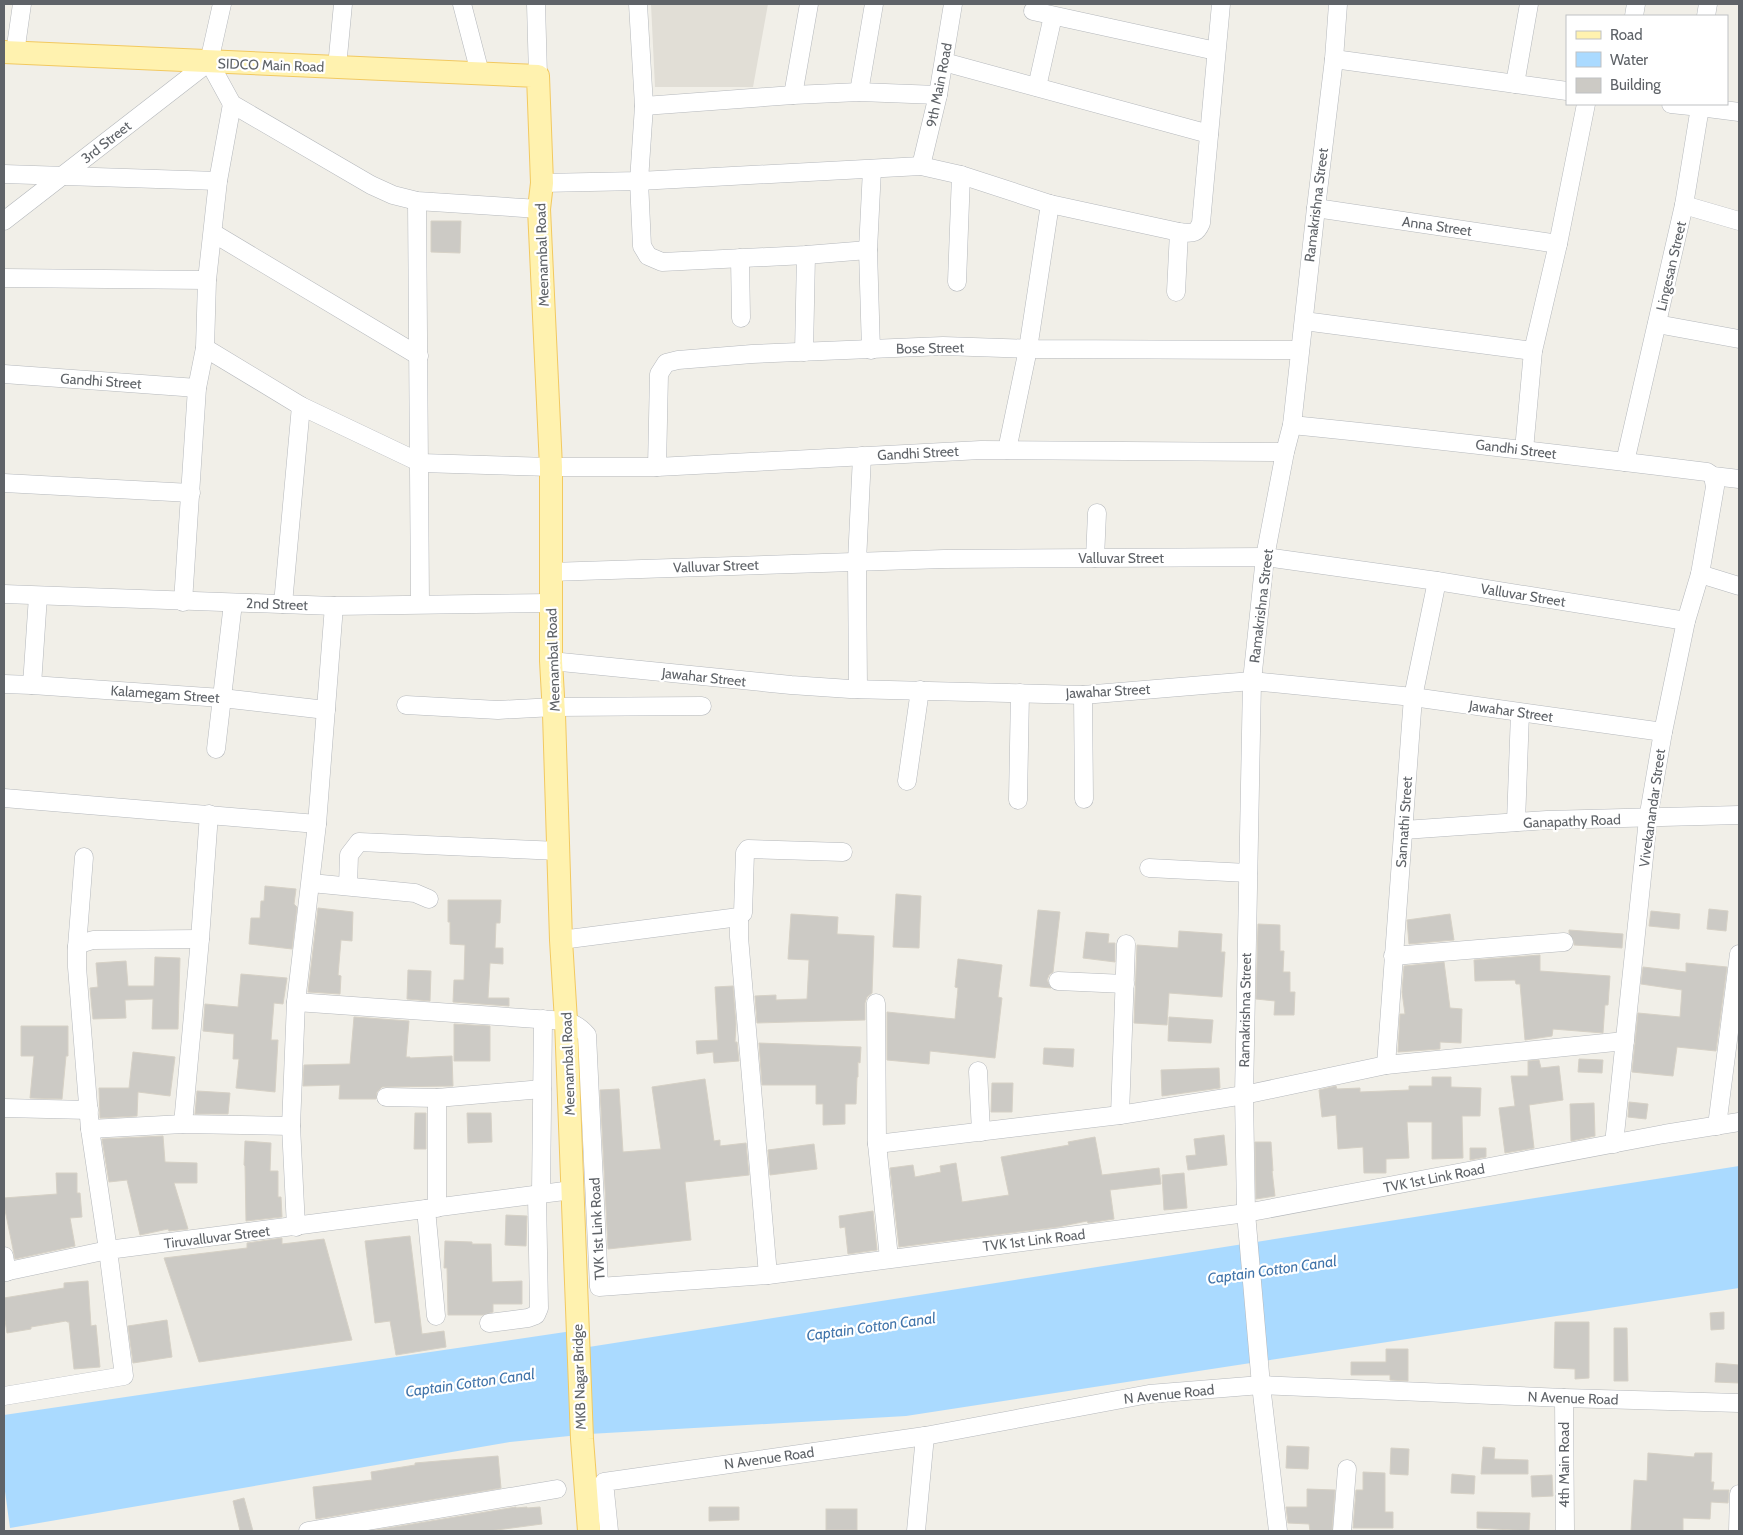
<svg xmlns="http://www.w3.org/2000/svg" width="1743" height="1535" viewBox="0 0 1743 1535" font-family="Cabin,sans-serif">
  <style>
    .education { fill: #e1ded6 }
    .water { fill: #aadaff }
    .building { fill: #cccac5; stroke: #d6d1c6 }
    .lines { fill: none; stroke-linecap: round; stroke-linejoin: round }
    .minor-casing { stroke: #b5b8bc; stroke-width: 19 }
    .major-casing { stroke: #f2c960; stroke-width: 24 }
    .minor { stroke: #fff; stroke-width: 18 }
    .major { stroke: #fff2af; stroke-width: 22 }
    .labels { text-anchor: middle; stroke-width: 4.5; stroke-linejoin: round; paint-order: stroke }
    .street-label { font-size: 14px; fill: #5f6368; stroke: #fff }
    .water-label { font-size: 15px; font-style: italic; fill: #4174aa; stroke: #fff }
  </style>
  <rect width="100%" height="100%" fill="#f1efe8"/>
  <path class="education" d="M651,4H768L753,87H655Z"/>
  <path class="water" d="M1739,1166V1288L906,1416L589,1434L510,1442L10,1528L4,1484V1415L572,1331L576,1349Z"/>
  <g class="building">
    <path d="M431,221H461L460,253L431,252Z"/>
    <path d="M265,886L296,889L294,904L297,907L292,949L249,944L251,918H260L261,901H264Z"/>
    <path d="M896,894L921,896L919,948L893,947Z"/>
    <path d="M448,900H501L500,923H496L495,948H503V964L490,963L488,998H509V1006L453,1002L454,980H464L465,945L450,944V922H448Z"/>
    <path d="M318,908L353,912L352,941L341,940L338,975L341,976L340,994L308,992Z"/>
    <path d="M1709,909L1728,911L1726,931L1707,929Z"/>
    <path d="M1038,910L1060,912L1053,972L1049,975L1047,980L1051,988L1030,986Z"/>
    <path d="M1651,911L1680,914L1679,929L1649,926Z"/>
    <path d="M791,914L838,917L837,934L874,936L872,993L867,997L865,1003V1020L757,1023L755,996L776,995V1000L807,999L809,960L788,959Z"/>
    <path d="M1450,914L1454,940L1409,944L1407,920Z"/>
    <path d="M1258,924L1280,925V951H1284L1283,972H1290V992H1295L1294,1015H1274L1275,1001L1256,999Z"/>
    <path d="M1569,930L1623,934L1622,948L1574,945V941L1569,933Z"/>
    <path d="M1179,931L1222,934L1221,952H1225L1222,997L1169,993L1167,1025L1134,1023L1137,945L1178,948Z"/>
    <path d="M1086,932L1109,934L1108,943H1115V962L1083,958Z"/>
    <path d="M1540,955V971L1610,976L1608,1005H1605L1603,1033L1553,1029L1552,1036L1525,1040L1520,984H1516L1515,980L1475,981L1474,960Z"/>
    <path d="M155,957L180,958L178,1029H152L153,999L125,1000L126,1018L93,1019L90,988L98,987L96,963L126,961L128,986H154Z"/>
    <path d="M958,959L1002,965L998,997L1002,998L995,1058L930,1051L929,1064L887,1060V1012L955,1019L958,988L955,987Z"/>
    <path d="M1444,962L1450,1008L1462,1009L1461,1043L1440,1042V1049L1398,1052L1400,1014H1405L1402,992L1404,966Z"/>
    <path d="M1686,963L1727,967L1716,1051L1677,1047L1673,1076L1632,1072L1638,1013L1680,1017L1682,990L1641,984L1643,967L1686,972Z"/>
    <path d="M408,970L431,971L430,1001L407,999Z"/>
    <path d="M241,974L287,978L283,1004L274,1003L271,1040H278L275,1092L236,1088L239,1059H233L234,1034L203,1031L205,1004L238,1007Z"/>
    <path d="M733,986L736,1024L735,1042H737L739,1061L714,1063L713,1052L697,1054L696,1041L718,1040L715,987Z"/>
    <path d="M354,1017L409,1021L406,1057H410V1058L452,1056L453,1086L382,1087L377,1092L376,1099H339L340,1085L303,1086L304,1065L350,1064Z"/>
    <path d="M1169,1017L1213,1020L1211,1043L1168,1041Z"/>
    <path d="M454,1024L490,1026V1061H454Z"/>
    <path d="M21,1026H68V1056H66L62,1099L30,1098L34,1056H21Z"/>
    <path d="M759,1043L861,1047L860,1063L858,1062V1077H857L856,1104H845V1124L823,1125V1104H816V1085H762Z"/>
    <path d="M1044,1048L1074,1049L1073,1067L1043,1064Z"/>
    <path d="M133,1052L175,1057L170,1096L138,1092L137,1116L100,1118L99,1088H129Z"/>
    <path d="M1579,1059L1603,1060L1602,1073L1578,1072Z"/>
    <path d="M1539,1060L1541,1068L1559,1066L1563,1100L1529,1105L1534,1148L1505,1153L1499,1108L1515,1106L1511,1076H1528V1061Z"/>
    <path d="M1219,1068L1220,1088L1162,1096L1161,1070Z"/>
    <path d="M1432,1077H1451V1087L1481,1088L1480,1116H1462L1463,1158L1432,1159V1122H1407L1409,1158L1386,1159V1173H1364L1363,1147L1338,1149L1336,1115L1322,1117L1319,1090L1336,1086L1337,1089L1360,1088V1092L1409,1090V1086H1432Z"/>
    <path d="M705,1079L714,1141L720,1140V1146L746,1143L749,1175L685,1182L691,1240L608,1249L600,1090L619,1089L623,1152L661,1149L652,1087Z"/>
    <path d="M992,1083H1013L1012,1112H991Z"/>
    <path d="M197,1091L230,1093L228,1114H195Z"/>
    <path d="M1629,1102L1648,1104L1646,1119L1628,1117Z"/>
    <path d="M1594,1103L1595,1136L1571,1141L1570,1104Z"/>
    <path d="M415,1113H426V1149H414Z"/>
    <path d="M467,1113H491L492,1142L468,1143Z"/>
    <path d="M1224,1135L1227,1165L1188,1170L1186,1156L1196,1155L1194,1139Z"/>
    <path d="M163,1136L165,1162L197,1163V1183H174L188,1229L169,1231L168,1229L140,1235L127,1180L109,1182L102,1139Z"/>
    <path d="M1095,1137L1102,1175L1159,1168L1161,1184L1110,1190L1114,1219L1088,1223L1087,1221L1058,1227L899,1247L890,1168L913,1165L915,1177L941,1172L940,1166L956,1163L962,1202L1009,1195L1001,1157L1069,1145L1068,1142Z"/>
    <path d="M245,1141L271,1143L270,1171H278V1197H281L282,1217L246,1221L245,1166L244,1165Z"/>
    <path d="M1255,1142H1271L1273,1171H1272L1275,1196L1256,1199Z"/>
    <path d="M814,1144L817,1169L770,1175L768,1150Z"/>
    <path d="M1470,1148H1486V1157L1470,1160Z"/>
    <path d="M56,1173H77V1193H80L82,1217L70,1218L75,1246L15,1259L4,1205V1198L57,1194Z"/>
    <path d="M1184,1173L1187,1208L1164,1210L1162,1175Z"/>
    <path d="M873,1211L877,1250L848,1254L845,1227L840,1228L839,1216Z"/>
    <path d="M506,1215L527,1216L526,1246L505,1245Z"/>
    <path d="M410,1236L422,1334L444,1331L446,1347L396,1355L390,1321L375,1323L365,1241Z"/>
    <path d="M282,1238V1244L324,1239L352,1340L199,1362L164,1258L247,1248V1243Z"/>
    <path d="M445,1241L472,1242V1244H491L492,1282L522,1281V1304H493V1312L483,1315H448L447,1268H444Z"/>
    <path d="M88,1281L91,1326L96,1325L100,1367L74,1369L69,1322H67L66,1321L31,1327V1329L7,1333L4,1314V1298L64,1288V1283Z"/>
    <path d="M1724,1312V1329L1711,1330L1710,1313Z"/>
    <path d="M167,1320L172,1357L133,1363L128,1326Z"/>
    <path d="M1555,1322H1589V1378L1575,1379V1369L1554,1368Z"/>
    <path d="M1614,1328H1627L1628,1381H1614Z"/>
    <path d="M1386,1349H1408V1381L1390,1380V1375H1351V1362H1386Z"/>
    <path d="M1716,1363L1739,1365V1383L1715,1382Z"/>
    <path d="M1287,1446L1309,1447L1308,1469L1286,1468Z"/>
    <path d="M1483,1447L1495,1448L1494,1459L1528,1460V1474H1481Z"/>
    <path d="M1391,1448L1409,1449L1408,1475L1390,1474Z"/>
    <path d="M1648,1453L1694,1457L1695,1453H1712L1711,1482H1714L1713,1490H1729L1728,1503L1711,1502L1710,1519L1683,1518V1531H1631L1634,1480L1647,1481Z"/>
    <path d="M498,1456L501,1488L316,1519L313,1487L372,1480L371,1472L415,1465V1463Z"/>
    <path d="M1363,1472L1385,1473V1512H1393V1528H1353L1356,1490H1363Z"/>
    <path d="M1452,1474L1475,1476L1474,1494L1451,1493Z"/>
    <path d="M1552,1475L1553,1496L1532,1497L1531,1476Z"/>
    <path d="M1307,1489L1335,1490L1332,1531H1310L1309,1524L1288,1523L1286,1507H1307Z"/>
    <path d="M244,1498L253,1531H240L233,1501Z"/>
    <path d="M516,1507V1508L527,1507V1508L540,1507L542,1524L489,1531H370Z"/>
    <path d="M709,1507H739V1520L709,1521Z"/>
    <rect x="826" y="1509" width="31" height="21"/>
    <path d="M1477,1512L1530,1513L1529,1531L1477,1528Z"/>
  </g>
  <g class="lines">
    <g class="minor-casing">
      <g id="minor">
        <path d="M222,4L209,62L232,104L371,185L393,195L417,201L539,209"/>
        <path d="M462,4L480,73"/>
        <path d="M536,4L538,76"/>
        <path d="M638,4L644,106L639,181L642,246L648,256L662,262L806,255L868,250"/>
        <path d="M1033,11L1216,51"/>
        <path d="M1634,16L1636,4"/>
        <path d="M1706,16L1708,4"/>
        <path d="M15,53L22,4"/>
        <path d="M1334,59L1567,91"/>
        <path d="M944,62L1209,134"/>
        <path d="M337,67L343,4"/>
        <path d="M1515,84L1529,4"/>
        <path d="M1037,87L1053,16"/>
        <path d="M859,92L874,4"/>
        <path d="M793,95L809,4"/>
        <path d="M1671,104L1700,107"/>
        <path d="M644,106L793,95L859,92L938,95"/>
        <path d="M921,166L938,95L953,4"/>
        <path d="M4,174L218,181"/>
        <path d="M542,183L639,181L921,166L961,175L1050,204L1179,232C1192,233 1196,235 1201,223L1221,4"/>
        <path d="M417,201L420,604"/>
        <path d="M1684,205L1739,221"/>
        <path d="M1316,208L1558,244"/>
        <path d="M4,221L209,62"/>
        <path d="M213,233L419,356"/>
        <path d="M740,258L741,318"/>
        <path d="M4,278L207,280"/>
        <path d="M957,282L961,175"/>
        <path d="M1176,292L1179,232"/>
        <path d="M1304,321L1533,351"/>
        <path d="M1657,324L1739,339"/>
        <path d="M205,348L301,406L421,463L551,467H657L981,450L1285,452"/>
        <path d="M871,350L868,250L872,169"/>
        <path d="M804,352L806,255"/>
        <path d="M4,374L197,388"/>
        <path d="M1292,425C1431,439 1569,455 1707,472L1713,476L1739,479"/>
        <path d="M1007,450L1028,349L1050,204"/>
        <path d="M1524,450L1533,351L1558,244L1586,104"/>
        <path d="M1625,462L1684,205L1700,107L1739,112"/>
        <path d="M657,467L659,374L666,363L678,360L752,354L943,346L1037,349L1300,350"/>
        <path d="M4,483L191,493"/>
        <path d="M1095,558L1097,513"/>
        <path d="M550,572L944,559L1265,557L1437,581L1686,621"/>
        <path d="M1700,574L1739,586"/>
        <path d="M4,594L334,606L551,603"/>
        <path d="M183,602L197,388L205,348L207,280L218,181L232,104"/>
        <path d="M283,604L301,406"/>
        <path d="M551,661L791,685L850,689L1083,695L1252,681L1413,697L1663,732"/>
        <path d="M4,684L32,685L222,698L326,710"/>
        <path d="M32,685L38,596"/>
        <path d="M858,689L857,562L862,456"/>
        <path d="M1083,695L1084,799"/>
        <path d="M406,705L498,710L554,707L702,706"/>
        <path d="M216,749L233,603"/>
        <path d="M907,781L920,690"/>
        <path d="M4,798L317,824"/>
        <path d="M1018,800L1020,693"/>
        <path d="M1516,822L1520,713"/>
        <path d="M1404,830L1547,820L1739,815"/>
        <path d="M1149,868L1248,873"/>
        <path d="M311,883L415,893L429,899"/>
        <path d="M348,886L349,855L359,842L559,851"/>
        <path d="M739,917V937L768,1275"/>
        <path d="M561,940L739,917L743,913L745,853L748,849L843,852"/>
        <path d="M77,947L84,857"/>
        <path d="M1393,956L1564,942"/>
        <path d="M1058,981L1125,984"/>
        <path d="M296,1002L566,1021C576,1024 581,1028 587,1035L599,1287L768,1275L1246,1213L1664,1134L1739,1122"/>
        <path d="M876,1003L877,1144L889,1258"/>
        <path d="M1386,1065L1413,697L1437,581"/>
        <path d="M978,1071L981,1132"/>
        <path d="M386,1097L437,1098L542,1089"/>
        <path d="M4,1108L89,1110"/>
        <path d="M1120,1115L1126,944"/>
        <path d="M183,1124L200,939L209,814"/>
        <path d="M1717,1126L1739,954"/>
        <path d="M90,1129L183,1124L291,1126"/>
        <path d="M877,1144L1120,1115L1244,1095L1386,1065L1625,1041"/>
        <path d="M1614,1144L1648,819L1663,732L1686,621L1700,574L1715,487L1713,476"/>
        <path d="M541,1193L543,1019"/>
        <path d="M437,1208V1098"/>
        <path d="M426,1209L436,1316"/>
        <path d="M296,1227L291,1126L296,1002L317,824L334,606"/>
        <path d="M4,1256L7,1272"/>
        <path d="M4,1272L108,1250L90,1129L77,967V947L83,943L93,940L200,939"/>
        <path d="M489,1323L528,1318L536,1315L539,1308L537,1195"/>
        <path d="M4,1396L124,1376L108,1250L572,1190"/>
        <path d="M1564,1398L1565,1531"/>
        <path d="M308,1531L557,1489"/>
        <path d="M609,1531L604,1482L925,1436L1149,1394L1261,1385L1564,1398L1739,1403"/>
        <path d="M916,1531L925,1436"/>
        <path d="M1278,1531L1261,1385L1246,1213L1244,1095L1252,681L1265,557L1285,452L1292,425L1316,208L1334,59L1338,4"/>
        <path d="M1342,1531L1347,1469"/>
        <path d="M1738,1531L1739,1494"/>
      </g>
    </g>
    <g class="major-casing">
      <path id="major" d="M4,52L538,76L542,183L539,209L551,467V661L554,714L561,940L566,1021L582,1439L589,1531"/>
    </g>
    <use href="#minor" class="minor"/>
    <use href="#major" class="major"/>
  </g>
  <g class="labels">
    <g class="street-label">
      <text transform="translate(271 65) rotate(2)" y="5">SIDCO Main Road</text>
      <text transform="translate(939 85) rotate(-79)" y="5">9th Main Road</text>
      <text transform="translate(106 142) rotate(-38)" y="5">3rd Street</text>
      <text transform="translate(1316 205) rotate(-83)" y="5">Ramakrishna Street</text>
      <text transform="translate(1437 226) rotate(8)" y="5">Anna Street</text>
      <text transform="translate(542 255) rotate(-92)" y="5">Meenambal Road</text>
      <text transform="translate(1671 266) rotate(-77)" y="5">Lingesan Street</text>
      <text transform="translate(930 348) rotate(-1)" y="5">Bose Street</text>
      <text transform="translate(101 381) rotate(4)" y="5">Gandhi Street</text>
      <text transform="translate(1516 449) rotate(7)" y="5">Gandhi Street</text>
      <text transform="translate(918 453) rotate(-3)" y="5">Gandhi Street</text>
      <text x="1121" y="563">Valluvar Street</text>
      <text transform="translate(716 566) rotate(-2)" y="5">Valluvar Street</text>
      <text transform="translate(1523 595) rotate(9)" y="5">Valluvar Street</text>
      <text transform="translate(277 604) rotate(2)" y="5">2nd Street</text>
      <text transform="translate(1261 606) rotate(-83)" y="5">Ramakrishna Street</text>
      <text transform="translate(553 660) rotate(-92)" y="5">Meenambal Road</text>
      <text transform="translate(704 677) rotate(6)" y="5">Jawahar Street</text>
      <text transform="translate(1108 691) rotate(-3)" y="5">Jawahar Street</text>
      <text transform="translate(165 694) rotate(4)" y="5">Kalamegam Street</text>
      <text transform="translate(1511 711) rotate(8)" y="5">Jawahar Street</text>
      <text transform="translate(1652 808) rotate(-82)" y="5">Vivekanandar Street</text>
      <text transform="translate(1572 821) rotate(-2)" y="5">Ganapathy Road</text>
      <text transform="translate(1404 822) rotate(-86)" y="5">Sannathi Street</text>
      <text transform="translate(1245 1010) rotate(-89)" y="5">Ramakrishna Street</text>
      <text transform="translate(568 1064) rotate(-92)" y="5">Meenambal Road</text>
      <text transform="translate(1434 1178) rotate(-11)" y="5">TVK 1st Link Road</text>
      <text transform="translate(597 1229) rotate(-93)" y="5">TVK 1st Link Road</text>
      <text transform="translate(217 1237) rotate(-7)" y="5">Tiruvalluvar Street</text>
      <text transform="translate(1034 1240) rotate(-7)" y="5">TVK 1st Link Road</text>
      <text transform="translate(579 1377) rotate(-92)" y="5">MKB Nagar Bridge</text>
      <text transform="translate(1169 1394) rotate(-6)" y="5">N Avenue Road</text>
      <text transform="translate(1573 1398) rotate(2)" y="5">N Avenue Road</text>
      <text transform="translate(769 1458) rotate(-8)" y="5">N Avenue Road</text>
      <text transform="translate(1564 1465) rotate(-90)" y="5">4th Main Road</text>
    </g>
    <g class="water-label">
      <text transform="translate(1272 1270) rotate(-8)" y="5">Captain Cotton Canal</text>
      <text transform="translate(871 1327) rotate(-8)" y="5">Captain Cotton Canal</text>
      <text transform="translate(470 1383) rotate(-8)" y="5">Captain Cotton Canal</text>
    </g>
  </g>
  <rect width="1743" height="1535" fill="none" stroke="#5f6368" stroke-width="10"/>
  <rect x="1566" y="15" width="162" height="90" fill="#ffffff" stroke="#bfc1c3"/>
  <rect x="1576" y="31" width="25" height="8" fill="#fff2af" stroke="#bfc1c3"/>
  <text x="1610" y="40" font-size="15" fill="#5f6368">Road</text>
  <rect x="1576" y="52" width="25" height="15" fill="#aadaff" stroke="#bfc1c3"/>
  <text x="1610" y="65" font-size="15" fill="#5f6368">Water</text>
  <rect x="1576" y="78" width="25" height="15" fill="#cccac5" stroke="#bfc1c3"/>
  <text x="1610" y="90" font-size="15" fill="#5f6368">Building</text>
</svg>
